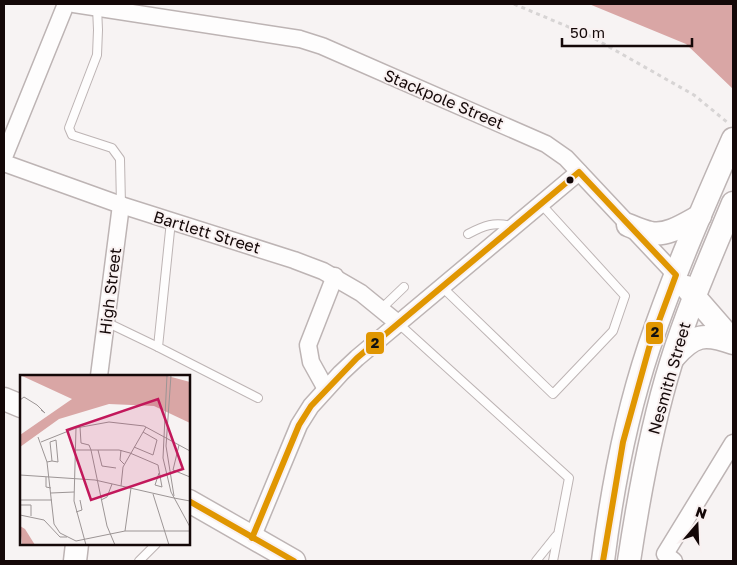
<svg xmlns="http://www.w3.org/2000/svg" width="737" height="565" viewBox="0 0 737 565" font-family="'Golos Text',sans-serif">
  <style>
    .water { fill: #d9a6a5 }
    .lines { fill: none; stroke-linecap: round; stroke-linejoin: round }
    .lane-casing { stroke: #bdb4b4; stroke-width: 10 }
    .street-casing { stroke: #bdb4b4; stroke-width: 19 }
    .secondary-casing { stroke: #bdb4b4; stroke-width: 25 }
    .path { stroke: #d7d4d4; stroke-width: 3; stroke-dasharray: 4 4; stroke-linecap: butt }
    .lane { stroke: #fefdfd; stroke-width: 8 }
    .street { stroke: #fefdfd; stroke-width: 16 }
    .secondary { stroke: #fefdfd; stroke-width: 22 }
    .bus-1-casing { stroke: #f9f1f1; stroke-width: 10 }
    .bus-1 { stroke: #e09601; stroke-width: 6 }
    .bus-dot { fill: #140808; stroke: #f9f1f1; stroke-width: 2 }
    .labels { text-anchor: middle; stroke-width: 4; stroke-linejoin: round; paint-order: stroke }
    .street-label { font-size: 16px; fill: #140808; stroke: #f9f1f1 }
    .inset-road { fill: none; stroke: #9c9595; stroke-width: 1 }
    .view { fill: #c2185b; fill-opacity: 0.15; stroke: #c2185b; stroke-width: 2.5 }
    .inset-edge { fill: none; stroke: #140808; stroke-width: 2.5 }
    .line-badge { stroke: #f9f1f1; stroke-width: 2 }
    .pale-badge-label { font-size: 14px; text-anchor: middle; font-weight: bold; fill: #111 }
  </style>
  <rect width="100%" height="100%" fill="#f7f3f3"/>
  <path class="water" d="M589,4H733V89L686,44Z"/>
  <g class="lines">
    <g class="lane-casing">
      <g id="lane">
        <path d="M97,7L98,30L97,55L69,128L72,135L112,148L120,159L121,205"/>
        <path d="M171,221L158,347L258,398"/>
        <path d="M468,234C485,225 493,222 513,226"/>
        <path d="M442,287L553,394L613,331L625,296L541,204"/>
        <path d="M381,309L404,287"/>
        <path d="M106,322L158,347"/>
        <path d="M399,324L569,478L553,561"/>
        <path d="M139,561L156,544"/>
        <path d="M536,561L556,536"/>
      </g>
    </g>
    <g class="street-casing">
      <g id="street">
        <path d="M74,4L300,39L322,46L546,144L566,158L676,275"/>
        <path d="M4,157L66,4"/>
        <path d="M4,163L121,205L294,260L323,271L361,293L399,324"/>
        <path d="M99,376L121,205"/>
        <path d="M326,389L311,362L308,345L335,276"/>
        <path d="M252,538L299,425L311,406L341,373L357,358L579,172"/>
        <path d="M674,561L665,554L733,443"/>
      </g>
    </g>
    <g class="secondary-casing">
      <g id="secondary">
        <path d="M628,225C635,228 644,232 651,233C668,236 685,224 700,216"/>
        <path d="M686,287L733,341"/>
        <path d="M674,357C694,334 705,333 733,343"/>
        <path d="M4,399L21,406"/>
        <path d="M189,501L294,561"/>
        <path d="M75,561L77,544"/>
        <path d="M603,561C612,489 626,416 649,347C673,276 703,207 733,139"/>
        <path d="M629,561C639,495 651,427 671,363C688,308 711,256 733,203"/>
      </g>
    </g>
    <path class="path" d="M514,4L590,36L694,95L727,122"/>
    <use href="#lane" class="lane"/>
    <use href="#street" class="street"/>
    <use href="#secondary" class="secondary"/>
    <g class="bus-1-casing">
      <g id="bus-1">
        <path d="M189,501L294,561"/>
        <path d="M252,538L299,425L311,406L357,358L579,172L676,275L649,348L623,442L603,561"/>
      </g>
    </g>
    <use href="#bus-1" class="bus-1"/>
  </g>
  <circle class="bus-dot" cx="570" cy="180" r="4.5"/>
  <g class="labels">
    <g class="street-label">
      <text transform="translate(444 99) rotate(23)" y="6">Stackpole Street</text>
      <text transform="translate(207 232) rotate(17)" y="6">Bartlett Street</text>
      <text transform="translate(110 291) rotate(-83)" y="6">High Street</text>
      <text transform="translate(669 378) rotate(-74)" y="6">Nesmith Street</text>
    </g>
  </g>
  <g transform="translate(20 375)">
    <rect width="170" height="170" fill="#f7f3f3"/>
    <path d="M0,0H144L170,7V48L134,31L89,29L39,44L0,72V60L52,24ZM0,151L5,154L15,170H2Z" fill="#d9a6a5"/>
    <path class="inset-road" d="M147,0L143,83L151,117L170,152M151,0L146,71L154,121M0,25L4,22L17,30L25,38L21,35M60,52L61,68L69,70L71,75L87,151L95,170M56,53L54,126L66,170M18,62L27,87L34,149L40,158L56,166L105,156H170M21,67L56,53L89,47L124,51L170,76M159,70L153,95L170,102M114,72L133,80L137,65L123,57M54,75H99L110,78L138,90L142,112L135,110L139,98M78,75L82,91L96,93M101,75L100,85L104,89M27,87L32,86L30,67L36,65L38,87L32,86M0,100L75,105L154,123M26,102V112L31,113M101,111L103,92L126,52M31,118L54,117M133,119L149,170M154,123L170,126M0,125H32M81,125L87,122L92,109M0,130H11V141M56,137L62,135L60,125M0,140L24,145L40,162H47M105,156L111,113"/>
    <path class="view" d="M138,24L163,94L71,125L47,55Z"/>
    <rect width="170" height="170" class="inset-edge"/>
  </g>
  <g class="line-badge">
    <rect x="645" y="321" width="19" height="24" rx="5" fill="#e09601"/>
    <rect x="365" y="331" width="20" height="24" rx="5" fill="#e09601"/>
  </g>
  <g class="pale-badge-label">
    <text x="655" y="337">2</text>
    <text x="375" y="348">2</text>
  </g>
  <rect width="737" height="565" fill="none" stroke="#140808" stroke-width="10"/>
  <g transform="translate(697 525) rotate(19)" stroke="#f9f1f1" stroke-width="4" paint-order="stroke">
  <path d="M0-4L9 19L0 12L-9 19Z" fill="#140808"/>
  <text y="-8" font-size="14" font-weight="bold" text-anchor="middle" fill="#140808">N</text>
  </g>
  <path d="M562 38v8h130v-8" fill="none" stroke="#140808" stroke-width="2.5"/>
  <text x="570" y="38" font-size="15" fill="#140808" stroke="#f9f1f1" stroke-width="4" paint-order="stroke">50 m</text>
</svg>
